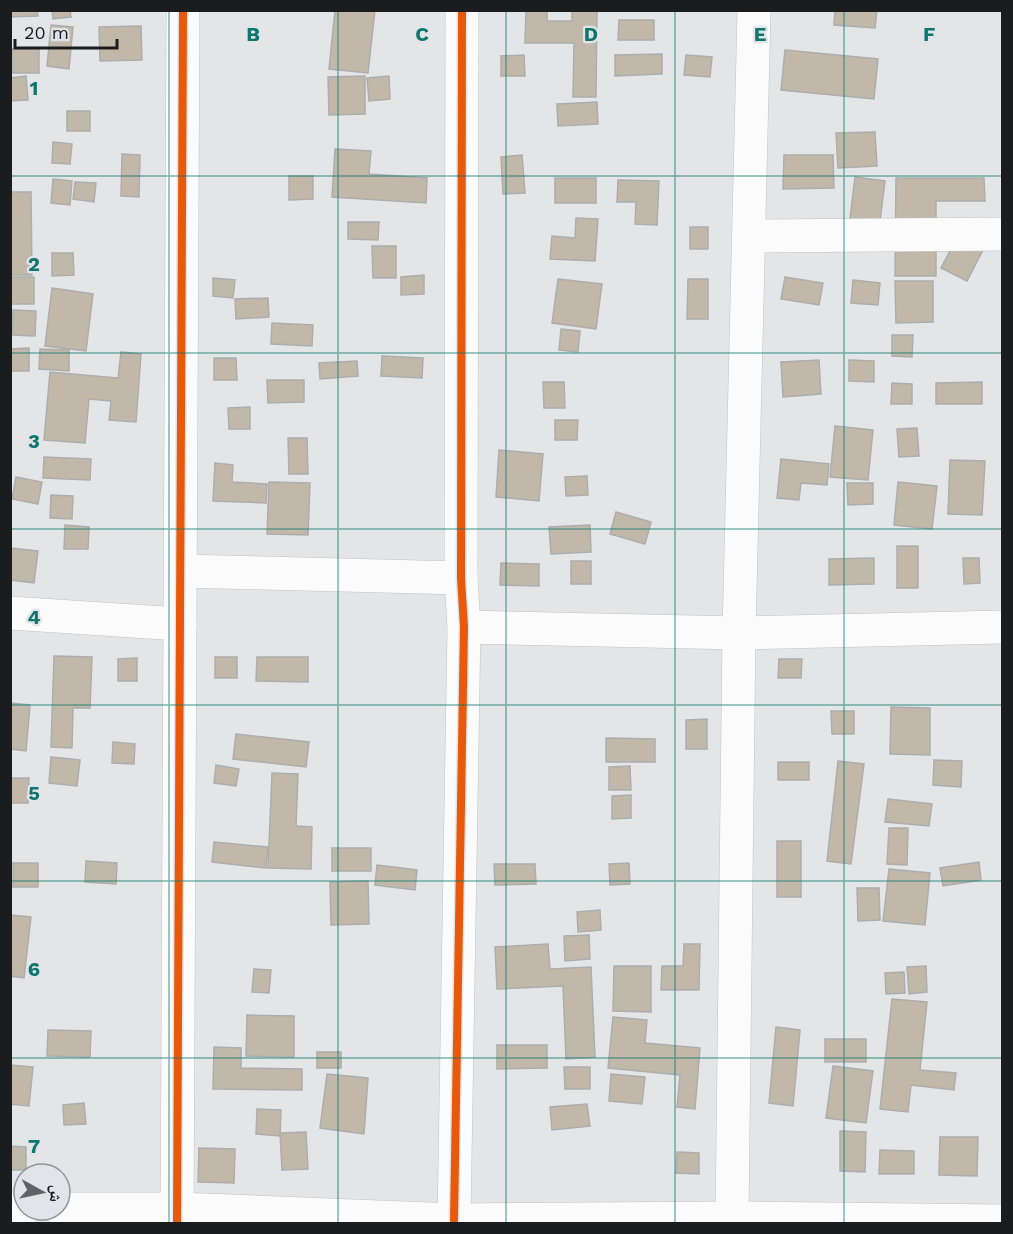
<svg xmlns="http://www.w3.org/2000/svg" width="1013" height="1234" viewBox="0 0 1013 1234" font-family="'Work Sans','Noto Naskh Arabic',sans-serif">
  <style>
    .building { fill: #c1b8aa; stroke: #adadad; stroke-width: 1.5 }
    .lines { fill: none; stroke-linecap: round; stroke-linejoin: round }
    .minor-casing { stroke: #c1c2c4; stroke-width: 34 }
    .minor { stroke: #fbfbfb; stroke-width: 33 }
    .cycleway-casing { stroke: #e1e5e9; stroke-width: 11 }
    .cycleway { stroke: #e8590c; stroke-width: 8 }
    .grid { fill: none; stroke: #0f766e; stroke-width: 1.5; stroke-opacity: 0.55 }
    .grid-label { font-size: 20px; text-anchor: middle; font-weight: bold; fill: #0f766e; stroke: #e1e5e9; stroke-width: 4.5; stroke-linejoin: round; paint-order: stroke }
  </style>
  <rect width="100%" height="100%" fill="#e3e5e7"/>
  <g class="building">
    <path d="M10,10H37L38,16L10,17Z"/>
    <path d="M52,10H70L71,17L53,19Z"/>
    <path d="M335,10H375L368,73L329,69Z"/>
    <path d="M526,10H547V21H572V10H597L596,97H573L574,43H525Z"/>
    <path d="M835,10H877L875,28L834,25Z"/>
    <path d="M619,20H654V40H618Z"/>
    <path d="M51,25L73,27L69,69L47,66Z"/>
    <path d="M141,26L142,60L100,61L99,27Z"/>
    <rect x="12" y="49" width="27" height="24"/>
    <path d="M785,50L878,59L874,99L781,90Z"/>
    <path d="M662,54V74L615,76V55Z"/>
    <path d="M524,55L525,76H501V56Z"/>
    <path d="M686,55L712,57L710,77L684,75Z"/>
    <path d="M26,76L28,100L10,101V78Z"/>
    <path d="M365,76V114L329,115L328,77Z"/>
    <path d="M389,76L390,99L369,101L367,78Z"/>
    <path d="M597,102L598,124L558,126L557,104Z"/>
    <rect x="67" y="111" width="23" height="20"/>
    <path d="M875,132L877,166L838,168L836,133Z"/>
    <path d="M53,142L72,144L70,164L52,163Z"/>
    <path d="M335,149L371,151L369,174L427,178L426,203L332,197Z"/>
    <path d="M122,154L140,155L139,197L121,196Z"/>
    <path d="M522,155L525,193L503,194L501,157Z"/>
    <path d="M784,155H833L834,188L783,189Z"/>
    <path d="M289,176H313V199L289,200Z"/>
    <path d="M855,177L885,181L879,229L849,226Z"/>
    <rect x="555" y="178" width="41" height="25"/>
    <path d="M896,178H984L985,201H936V276H895Z"/>
    <path d="M53,179L72,181L70,205L51,203Z"/>
    <path d="M618,180L659,181L657,225L635,224L636,202H617Z"/>
    <path d="M75,182L96,183L94,202L73,199Z"/>
    <path d="M10,192H31L32,275H10Z"/>
    <path d="M576,218L598,219L595,261L550,259L552,236L575,238Z"/>
    <path d="M348,222H379L378,240L348,239Z"/>
    <rect x="690" y="227" width="18" height="22"/>
    <path d="M960,232L985,246L967,281L941,268Z"/>
    <path d="M372,246H396V278H373Z"/>
    <path d="M52,253H73L74,275L52,276Z"/>
    <path d="M424,275V294L401,295V277Z"/>
    <rect x="10" y="277" width="24" height="27"/>
    <path d="M785,277L823,283L819,305L781,299Z"/>
    <path d="M213,278L235,280L233,298L213,296Z"/>
    <path d="M558,279L602,284L596,329L552,323Z"/>
    <path d="M688,279H708V319H687Z"/>
    <path d="M853,280L880,283L878,305L851,303Z"/>
    <path d="M895,281H933V322L896,323Z"/>
    <path d="M52,288L93,294L86,351L45,346Z"/>
    <path d="M268,298L269,317L236,319L235,299Z"/>
    <path d="M13,310L36,311L35,336L12,335Z"/>
    <path d="M272,323L313,325L312,346L271,344Z"/>
    <path d="M561,329L580,331L578,352L559,350Z"/>
    <path d="M892,335H913L912,357L892,356Z"/>
    <path d="M29,348V371H10V349Z"/>
    <path d="M40,349L69,350V371L39,369Z"/>
    <path d="M121,352L141,354L136,422L109,420L111,401L89,399L85,443L44,440L50,372L118,378Z"/>
    <path d="M382,356L423,358L422,378L381,376Z"/>
    <path d="M214,358H236L237,380H214Z"/>
    <path d="M819,360L821,394L783,397L781,362Z"/>
    <path d="M849,360L874,361V382L849,381Z"/>
    <path d="M357,361L358,376L320,379L319,363Z"/>
    <path d="M267,380H304V402L268,403Z"/>
    <path d="M543,382H564L565,408H544Z"/>
    <path d="M982,382V404H936V383Z"/>
    <path d="M892,383L912,384V404H891Z"/>
    <path d="M250,407V429H229L228,408Z"/>
    <path d="M555,420H578L577,440H555Z"/>
    <path d="M835,426L873,430L868,480L830,477Z"/>
    <path d="M917,428L919,456L899,457L897,429Z"/>
    <path d="M288,438H307L308,474H289Z"/>
    <path d="M499,450L543,454L539,501L496,497Z"/>
    <path d="M44,457L91,459L90,480L43,478Z"/>
    <path d="M781,459L829,464L827,485L801,483L799,500L777,498Z"/>
    <path d="M950,460L985,461L982,515L948,514Z"/>
    <path d="M215,463L233,465L232,482L267,484L266,503L213,501Z"/>
    <path d="M587,476L588,495L566,496L565,477Z"/>
    <path d="M16,477L42,482L38,504L12,499Z"/>
    <path d="M269,482L310,483L308,535L267,534Z"/>
    <path d="M898,482L937,486L932,529L894,525Z"/>
    <path d="M847,483H873V504L848,505Z"/>
    <path d="M51,495L73,496L72,519L50,518Z"/>
    <path d="M616,512L651,522L645,544L610,534Z"/>
    <path d="M65,525L89,527L88,549H64Z"/>
    <path d="M590,525L591,552L551,554L549,527Z"/>
    <rect x="897" y="546" width="21" height="42"/>
    <path d="M10,548L38,551L34,583L10,580Z"/>
    <path d="M874,558V584L829,585V559Z"/>
    <path d="M963,558H979L980,583L964,584Z"/>
    <rect x="571" y="561" width="20" height="23"/>
    <path d="M501,563L539,564V586L500,585Z"/>
    <path d="M54,656L92,657L90,708H73L72,748L51,747Z"/>
    <rect x="215" y="657" width="22" height="21"/>
    <path d="M257,657H308V682L256,681Z"/>
    <path d="M137,658V681H118V659Z"/>
    <path d="M779,659H802L801,678H778Z"/>
    <path d="M10,703L30,705L26,751L10,749Z"/>
    <path d="M891,707L930,708V755L890,754Z"/>
    <path d="M831,711H854V734H832Z"/>
    <path d="M707,719V749H686V720Z"/>
    <path d="M236,734L309,742L306,767L233,759Z"/>
    <path d="M606,738L655,739V762H606Z"/>
    <path d="M113,742L135,744L134,764L112,763Z"/>
    <path d="M51,757L80,760L77,786L49,783Z"/>
    <path d="M934,760L962,761L961,787L933,785Z"/>
    <path d="M838,761L864,764L851,864L827,861Z"/>
    <rect x="778" y="762" width="31" height="18"/>
    <path d="M216,765L239,769L236,786L214,783Z"/>
    <path d="M630,766L631,790H609V767Z"/>
    <path d="M272,773L298,774L296,826L312,827L311,869L268,868Z"/>
    <path d="M10,778H29L28,803H10Z"/>
    <path d="M631,795V818L612,819V796Z"/>
    <path d="M888,799L932,804L929,826L885,822Z"/>
    <path d="M889,828H908L907,865L887,864Z"/>
    <rect x="777" y="841" width="24" height="56"/>
    <path d="M214,842L268,847L266,868L212,862Z"/>
    <rect x="332" y="848" width="39" height="23"/>
    <path d="M86,861L117,863L116,884L85,882Z"/>
    <path d="M979,862L981,880L943,886L940,868Z"/>
    <rect x="13" y="863" width="25" height="24"/>
    <path d="M629,863L630,884L610,885L609,864Z"/>
    <path d="M494,864H535L536,884L495,885Z"/>
    <path d="M377,865L417,870L415,890L375,885Z"/>
    <path d="M889,869L930,873L925,925L883,921Z"/>
    <path d="M368,881L369,924L331,925L330,882Z"/>
    <path d="M857,888H879L880,920L858,921Z"/>
    <path d="M600,910L601,930L578,932L577,912Z"/>
    <path d="M10,915L31,917L24,978L10,976Z"/>
    <path d="M589,935L590,959L565,961L564,936Z"/>
    <path d="M548,944L550,969L591,967L595,1057L566,1059L563,986L497,989L495,947Z"/>
    <path d="M684,944H700L699,990H661L662,966H683Z"/>
    <path d="M614,966H651V1012L613,1011Z"/>
    <path d="M926,966L927,992L909,994L907,967Z"/>
    <path d="M254,969L271,970L269,993L252,992Z"/>
    <path d="M904,972L905,993L886,994L885,973Z"/>
    <path d="M892,999L927,1002L920,1070L956,1073L954,1090L911,1085L908,1112L880,1109Z"/>
    <path d="M247,1015L294,1016V1057L246,1056Z"/>
    <path d="M613,1017L647,1020L645,1043L700,1048L695,1109L677,1107L680,1075L608,1068Z"/>
    <path d="M776,1027L800,1030L793,1106L769,1103Z"/>
    <path d="M48,1030L91,1031L90,1057L47,1056Z"/>
    <rect x="825" y="1039" width="41" height="23"/>
    <path d="M497,1045H547V1068L497,1069Z"/>
    <path d="M214,1047L241,1048V1068L302,1069V1090L213,1089Z"/>
    <rect x="317" y="1052" width="24" height="16"/>
    <path d="M10,1065L33,1067L29,1106L10,1104Z"/>
    <path d="M833,1066L873,1071L866,1123L826,1118Z"/>
    <path d="M564,1067H590V1089H565Z"/>
    <path d="M327,1074L368,1078L364,1134L320,1128Z"/>
    <path d="M611,1074L645,1077L642,1104L609,1101Z"/>
    <path d="M84,1103L86,1124L64,1125L63,1105Z"/>
    <path d="M587,1104L590,1126L552,1130L550,1107Z"/>
    <path d="M257,1109L281,1110L280,1136L256,1134Z"/>
    <path d="M840,1131L866,1132L865,1172L840,1171Z"/>
    <path d="M306,1132L308,1169L282,1170L280,1133Z"/>
    <path d="M940,1137H978L977,1176L939,1175Z"/>
    <path d="M10,1146L26,1147V1170H10Z"/>
    <path d="M199,1148L235,1149L234,1183L198,1182Z"/>
    <path d="M880,1150L914,1151V1174H879Z"/>
    <path d="M677,1152L699,1153V1174L676,1173Z"/>
  </g>
  <g class="lines">
    <g class="minor-casing">
      <g id="minor">
        <path d="M749,236L1002,234"/>
        <path d="M181,571L461,578"/>
        <path d="M10,613L180,624"/>
        <path d="M464,627L739,633L1002,627"/>
        <path d="M10,1209H24"/>
        <path d="M60,1209H177L454,1220L732,1218L1002,1221"/>
        <path d="M732,1218L739,633L754,10"/>
        <path d="M454,1220L464,627L461,578L462,10"/>
        <path d="M177,1224L183,10"/>
      </g>
    </g>
    <use href="#minor" class="minor"/>
    <g class="cycleway-casing">
      <g id="cycleway">
        <path d="M454,1220L464,627L461,578L462,10"/>
        <path d="M177,1224L183,10"/>
      </g>
    </g>
    <use href="#cycleway" class="cycleway"/>
  </g>
  <path class="grid" d="M169,10V1224M338,10V1224M506,10V1224M675,10V1224M844,10V1224M10,176H1002M10,353H1002M10,529H1002M10,705H1002M10,881H1002M10,1058H1002"/>
  <g class="grid-label">
    <text x="253" y="41">B</text>
    <text x="422" y="41">C</text>
    <text x="591" y="41">D</text>
    <text x="760" y="41">E</text>
    <text x="929" y="41">F</text>
    <text x="34" y="95">1</text>
    <text x="34" y="271">2</text>
    <text x="34" y="448">3</text>
    <text x="34" y="624">4</text>
    <text x="34" y="800">5</text>
    <text x="34" y="976">6</text>
    <text x="34" y="1153">7</text>
  </g>
  <rect width="1013" height="1234" fill="none" stroke="#1b1c1e" stroke-width="24"/>
  <g transform="translate(42 1192) rotate(98)"><circle r="28" fill="#e1e5e9" stroke="#929598" stroke-width="1.5"/>
  <path d="M0-4.5L10 22L0 15L-10 22Z" fill="#616264"/>
  <text y="-9" font-size="16" font-weight="bold" text-anchor="middle" fill="#1b1c1e">ش</text>
  </g>
  <path d="M15 39v9h102v-9" fill="none" stroke="#1b1c1e" stroke-width="3"/>
  <text x="24" y="39" font-size="18" fill="#1b1c1e" stroke="#e1e5e9" stroke-width="4.5" paint-order="stroke">20 m</text>
</svg>
